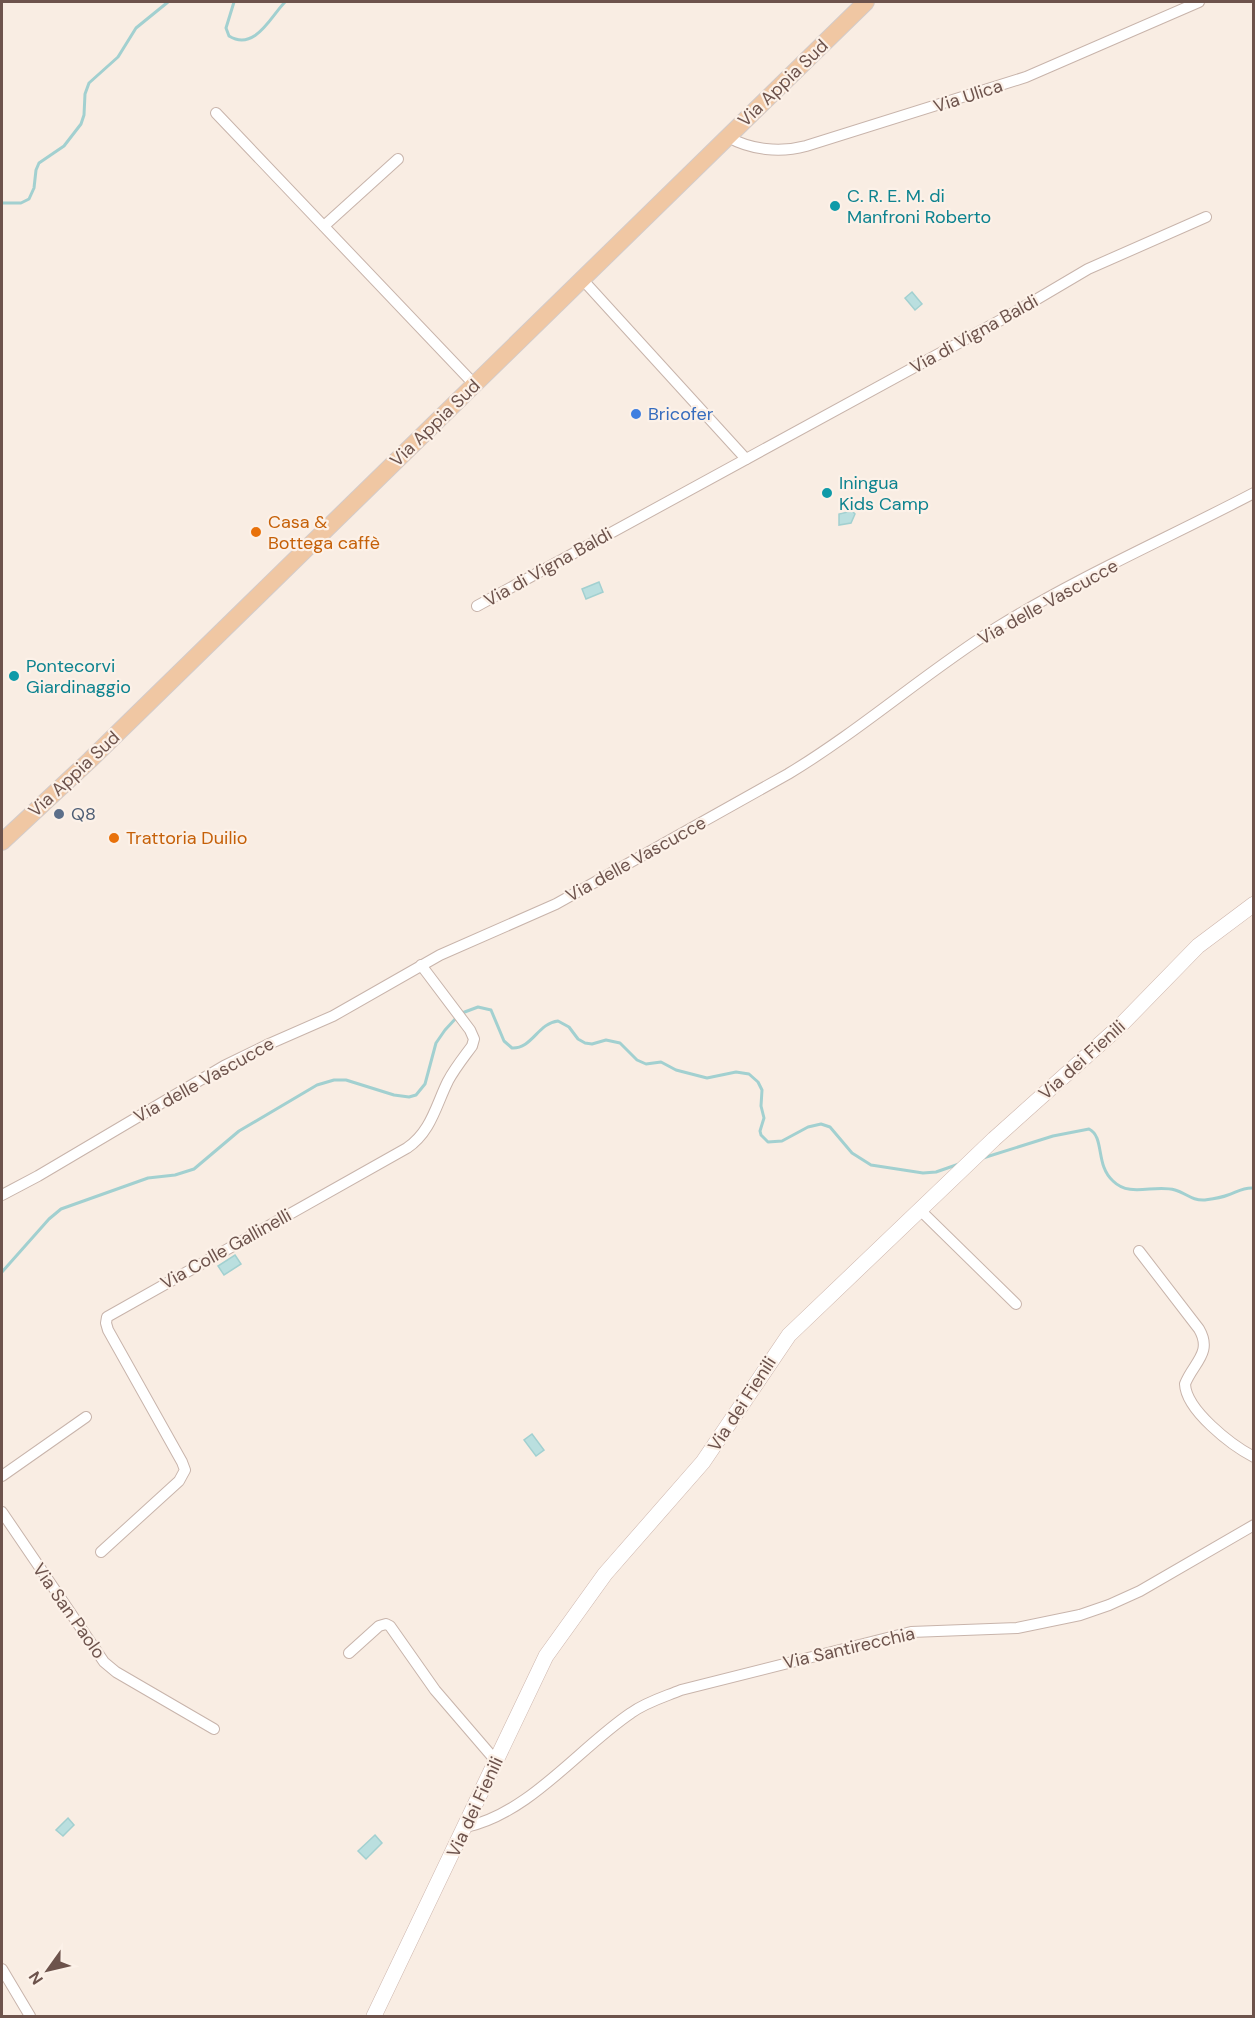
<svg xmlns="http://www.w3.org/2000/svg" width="1255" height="2018" viewBox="0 0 1255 2018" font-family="'DM Sans',sans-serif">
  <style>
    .water { fill: #badfdf; stroke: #a2d0d0; stroke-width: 1.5 }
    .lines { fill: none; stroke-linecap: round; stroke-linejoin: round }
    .stream { stroke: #a2d0d0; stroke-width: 3 }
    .street-casing { stroke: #c8b4ab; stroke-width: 12 }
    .secondary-casing { stroke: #cdb5ac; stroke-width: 16 }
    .primary-casing { stroke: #d3cbc9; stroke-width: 18 }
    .street { stroke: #fff; stroke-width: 10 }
    .secondary { stroke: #fff; stroke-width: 15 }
    .primary { stroke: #f0c7a3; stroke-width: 16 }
    .culture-dot { fill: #0f9aa8; stroke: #fcf1e8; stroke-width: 2 }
    .shop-dot { fill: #3f7fe0; stroke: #fcf1e8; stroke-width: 2 }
    .food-dot { fill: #e8710a; stroke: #fcf1e8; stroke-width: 2 }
    .service-dot { fill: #5c6f8a; stroke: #fcf1e8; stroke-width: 2 }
    .labels { text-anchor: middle; stroke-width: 4.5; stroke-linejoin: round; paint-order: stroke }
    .street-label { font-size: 18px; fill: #6d534c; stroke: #fcf1e8 }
    .culture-label { font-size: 18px; fill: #0d838f; stroke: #fcf1e8; text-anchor: start }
    .shop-label { font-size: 18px; fill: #366cbe; stroke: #fcf1e8; text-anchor: start }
    .food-label { font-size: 18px; fill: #c56008; stroke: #fcf1e8; text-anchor: start }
    .service-label { font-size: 18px; fill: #4e5e75; stroke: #fcf1e8; text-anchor: start }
  </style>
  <rect width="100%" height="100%" fill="#f9ede3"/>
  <g class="water">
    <path d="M912,292L922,304L915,310L905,298Z"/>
    <path d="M852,511L855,514L851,523L839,525V514Z"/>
    <path d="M599,582L603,592L586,599L582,589Z"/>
    <path d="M235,1255L241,1264L224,1275L218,1266Z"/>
    <path d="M532,1434L544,1450L536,1456L524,1440Z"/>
    <path d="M68,1818L74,1825L63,1836L56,1830Z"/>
    <path d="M375,1835L382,1843L366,1859L358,1851Z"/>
  </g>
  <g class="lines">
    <g class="stream">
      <path d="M234,2L226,28L229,36C255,52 271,16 285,2"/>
      <path d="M2,203H21L29,199L34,188L36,170L39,163L64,146L81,124L84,115L85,94L89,83L118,57L136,28L168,2"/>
      <path d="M462,1013L478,1007L491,1010L504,1041L512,1048C532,1049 538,1023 558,1021L569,1027L578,1039L585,1043L592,1044L606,1040L620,1043L637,1060L646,1064L661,1062L676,1070L707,1078L736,1072L749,1074L758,1082L762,1090L761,1106L764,1118L760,1131L761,1135L768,1142L782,1141L808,1127L821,1124L830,1127L852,1153L871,1165L923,1173L936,1172L959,1164"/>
      <path d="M983,1158L1053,1136L1089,1129C1105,1137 1095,1165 1113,1181C1130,1198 1154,1184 1175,1190C1186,1193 1192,1201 1205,1200C1212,1199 1220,1198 1228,1195C1237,1192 1243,1187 1254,1188"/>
      <path d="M2,1272L49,1219L61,1209L148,1178L175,1175L194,1169L239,1131L317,1085L334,1080H346L394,1095L409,1097L416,1095L425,1084L436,1043L445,1030L457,1017"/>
    </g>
    <g class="street-casing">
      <g id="street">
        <path d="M216,113L474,384"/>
        <path d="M728,137C751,150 780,153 806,146L1026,77L1199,2"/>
        <path d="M324,226L398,159"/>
        <path d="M582,279L746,459"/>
        <path d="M477,606L1010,315L1088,269L1206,217"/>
        <path d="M2,1195L38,1176L224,1066L269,1044L333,1016L440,955L556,904L788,774C861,730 925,673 996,628C1078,577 1168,538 1254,493"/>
        <path d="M920,1210L1016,1304"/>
        <path d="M1139,1251L1199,1329C1213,1353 1193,1363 1185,1384C1186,1410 1231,1445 1254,1457"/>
        <path d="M2,1476L86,1417"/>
        <path d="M2,1512L104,1662L116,1672L214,1729"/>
        <path d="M101,1552L179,1481L185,1470L182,1462L108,1330L106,1323L107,1317L407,1148C431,1132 436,1105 448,1081C455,1068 464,1057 472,1046L474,1039L470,1030L421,965"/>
        <path d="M349,1653L379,1626L386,1624L390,1626L435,1690L496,1761"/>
        <path d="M466,1827C530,1813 579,1748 631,1713C646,1702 664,1697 681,1690L911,1632L1017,1628L1080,1615L1109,1605L1140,1591L1254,1525"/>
        <path d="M2,1969L30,2016"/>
      </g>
    </g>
    <g class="secondary-casing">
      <path id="secondary" d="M374,2016L546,1656L605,1574L703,1462L789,1335L994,1139L1120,1026L1198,946L1254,904"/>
    </g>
    <g class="primary-casing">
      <path id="primary" d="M2,842L90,760L866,2"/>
    </g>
    <use href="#street" class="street"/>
    <use href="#secondary" class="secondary"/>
    <use href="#primary" class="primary"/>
  </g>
  <g class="culture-dot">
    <circle cx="835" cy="206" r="6"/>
    <circle cx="827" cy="493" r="6"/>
    <circle cx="14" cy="676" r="6"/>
  </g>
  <circle class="shop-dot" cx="636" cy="414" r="6"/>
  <g class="food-dot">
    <circle cx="256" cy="532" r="6"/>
    <circle cx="114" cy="838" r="6"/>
  </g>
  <circle class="service-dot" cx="59" cy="814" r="6"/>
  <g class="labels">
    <g class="street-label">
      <text transform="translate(783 83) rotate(-44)" y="6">Via Appia Sud</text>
      <text transform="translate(968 96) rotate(-18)" y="6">Via Ulica</text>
      <text transform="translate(974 334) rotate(-29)" y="6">Via di Vigna Baldi</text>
      <text transform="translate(435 423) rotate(-44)" y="6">Via Appia Sud</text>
      <text transform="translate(548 567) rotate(-29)" y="6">Via di Vigna Baldi</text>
      <text transform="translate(1048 602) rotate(-29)" y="6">Via delle Vascucce</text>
      <text transform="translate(74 774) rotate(-43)" y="6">Via Appia Sud</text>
      <text transform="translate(636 859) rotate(-29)" y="6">Via delle Vascucce</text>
      <text transform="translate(1082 1060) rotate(-42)" y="6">Via dei Fienili</text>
      <text transform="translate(204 1080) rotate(-29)" y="6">Via delle Vascucce</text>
      <text transform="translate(226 1249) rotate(-29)" y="6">Via Colle Gallinelli</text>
      <text transform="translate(742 1404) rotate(-57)" y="6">Via dei Fienili</text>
      <text transform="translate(69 1611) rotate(55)" y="6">Via San Paolo</text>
      <text transform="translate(849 1648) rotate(-13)" y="6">Via Santirecchia</text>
      <text transform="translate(475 1807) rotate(-65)" y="6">Via dei Fienili</text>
    </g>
    <g class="culture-label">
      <text x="847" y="202">C. R. E. M. di<tspan x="847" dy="21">Manfroni Roberto</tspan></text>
      <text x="839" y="489">Iningua<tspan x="839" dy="21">Kids Camp</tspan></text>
      <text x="26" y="672">Pontecorvi<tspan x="26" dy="21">Giardinaggio</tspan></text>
    </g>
    <g class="shop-label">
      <text x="648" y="420">Bricofer</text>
    </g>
    <g class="food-label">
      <text x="268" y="528">Casa &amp;<tspan x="268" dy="21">Bottega caffè</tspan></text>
      <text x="126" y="844">Trattoria Duilio</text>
    </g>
    <g class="service-label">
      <text x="71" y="820">Q8</text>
    </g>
  </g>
  <rect width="1255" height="2018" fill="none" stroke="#6d534c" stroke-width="6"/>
  <g transform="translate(48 1970) rotate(236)" stroke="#fcf1e8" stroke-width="4.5" paint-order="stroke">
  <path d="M0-4.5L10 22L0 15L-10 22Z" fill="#6d534c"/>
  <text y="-9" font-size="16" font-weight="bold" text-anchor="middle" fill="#6d534c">N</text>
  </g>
</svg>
